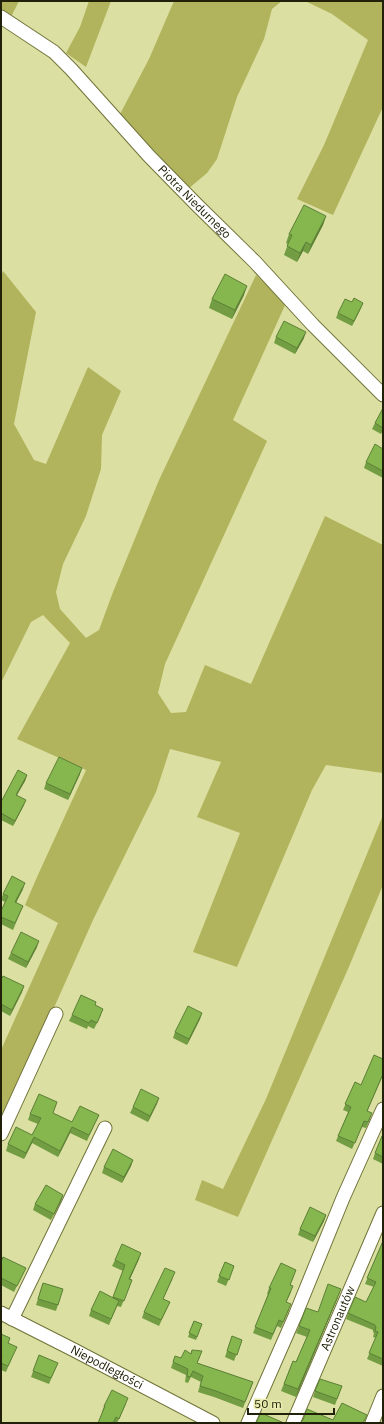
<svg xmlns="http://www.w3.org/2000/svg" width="384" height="1424" viewBox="0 0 384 1424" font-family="'IBM Plex Sans',sans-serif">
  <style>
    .green { fill: #b1b45c }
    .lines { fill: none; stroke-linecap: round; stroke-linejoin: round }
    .minor-casing { stroke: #717339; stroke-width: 15 }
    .minor { stroke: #fff; stroke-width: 13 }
    .wall { fill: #729d43 }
    .shaded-wall { fill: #5d8037 }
    .building { fill: #85b74e; stroke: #5d8037 }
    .labels { text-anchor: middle; stroke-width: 3.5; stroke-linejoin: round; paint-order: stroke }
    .street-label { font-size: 12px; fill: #202108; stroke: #e9ecae }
  </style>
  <rect width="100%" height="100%" fill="#dbdfa1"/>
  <g class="green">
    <path d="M1,1H19L11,17L1,10Z"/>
    <path d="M89,1H111L86,67L66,53L80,27Z"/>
    <path d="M174,1H282L272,9L264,39L237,97L217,159L207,173L188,189L119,116L149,59Z"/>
    <path d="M305,1H383V107L333,215L297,199L324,145L368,40L332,14Z"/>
    <path d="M3,271L36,312L14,424L34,460L46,464L88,367L121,391L102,435L101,469L86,516L63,564L56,592L60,609L86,638L99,630L113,592L159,480L256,275L286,303L233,420L267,441L165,664L158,693L171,713L186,712L205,665L251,684L325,516L383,545V773L326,765L312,790L237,967L193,952L240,833L197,817L221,762L170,749L156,792L93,920L1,1127V1050L58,923L25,905L37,877L86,770L17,739L70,643L43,615L31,622L1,683V276Z"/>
    <path d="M383,815V885L348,969L238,1217L195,1200L202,1180L223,1189L266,1099Z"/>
  </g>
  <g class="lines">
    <g class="minor-casing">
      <g id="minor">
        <path id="s1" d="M1,17L54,52L71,69L149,156L196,204L255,262L313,325L383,395"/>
        <path d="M1,1134L56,1014"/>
        <path id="s2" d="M1,1313L74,1350L213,1423"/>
        <path d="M12,1319L105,1128"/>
        <path d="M248,1423L295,1316L343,1198L383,1109"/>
        <path id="s3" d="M293,1423L383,1213"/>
        <path d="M372,1423L383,1396"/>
      </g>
    </g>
    <use href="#minor" class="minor"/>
  </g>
  <g class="wall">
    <path d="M326,216L323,225L308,254L303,251L297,262L284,255L288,244L286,243L289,234Z"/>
    <path d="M244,295L232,319L209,308L212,299Z"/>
    <path d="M352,302L363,303L361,308L352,326L336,318L338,313Z"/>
    <path d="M276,337L304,338L295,354L274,343Z"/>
    <path d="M383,408V430L381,434L372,429L375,423Z"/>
    <path d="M383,449V478L364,468L366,462Z"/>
    <path d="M80,774L68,800L44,789L46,783Z"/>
    <path d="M27,775L25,781L17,795L24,805L13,826L1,820V802Z"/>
    <path d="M23,889L16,903L23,906L13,930L1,924V911L5,902L1,900L3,894Z"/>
    <path d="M37,947L26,968L8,959L11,953Z"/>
    <path d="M1,980L24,986L22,992L10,1016L1,1011Z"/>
    <path d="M95,1005L101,1015L94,1029L88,1026L87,1029L69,1021L72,1015Z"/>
    <path d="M202,1013L200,1019L187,1045L173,1038L175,1032Z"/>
    <path d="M383,1059V1075L367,1112L370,1119L366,1128L362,1127L352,1149L336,1141L348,1112L343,1110L355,1082L361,1085Z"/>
    <path d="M159,1098L148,1122L130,1113L133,1107Z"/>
    <path d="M53,1113L72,1122L99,1115L96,1121L87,1141L70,1133L58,1157L32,1143L24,1159L6,1151L8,1144L32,1135L38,1124L28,1120L30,1114Z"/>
    <path d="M383,1137V1164L373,1159L375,1153Z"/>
    <path d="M133,1160L131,1166L122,1183L102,1173L104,1167Z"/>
    <path d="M63,1195L61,1201L51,1220L33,1210L35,1204Z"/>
    <path d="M326,1215L324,1221L313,1242L298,1235L300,1229Z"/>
    <path d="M383,1241L382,1302L383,1303V1366L367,1359L376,1338L373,1337L374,1333L373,1332V1330L346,1319L348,1313L366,1302L374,1287L365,1284Z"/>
    <path d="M139,1259L130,1279L132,1280L121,1307L117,1306L109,1325L89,1316L91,1310L113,1297L123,1271L112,1266L115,1260Z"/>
    <path d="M1,1262L26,1268L14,1292L1,1285Z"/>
    <path d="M225,1262L234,1266L226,1286L217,1282Z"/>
    <path d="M294,1276L290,1285L291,1292L286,1303L289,1310L281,1328L277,1326L271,1340L253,1333L268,1294H267L269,1288Z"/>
    <path d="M173,1278L163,1299L170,1302L159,1326L142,1318L144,1312Z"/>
    <path d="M43,1283L63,1289L56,1311L36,1305Z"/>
    <path d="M338,1297L296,1397L281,1391L293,1361L296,1362L307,1337L296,1333L299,1326Z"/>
    <path d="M194,1321L202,1324L196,1340L188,1337Z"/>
    <path d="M1,1334L10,1338L8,1343L14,1353L6,1372L1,1370Z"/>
    <path d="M232,1336L242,1340L234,1361L225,1357Z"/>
    <path d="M192,1350L200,1357L197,1363L253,1382L243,1408L214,1397L198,1392L201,1382L191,1377L188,1383L185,1382L186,1375L171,1368L175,1356L181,1358L191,1353Z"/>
    <path d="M39,1355L58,1363L49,1384L31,1377Z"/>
    <path d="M342,1386L335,1405L313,1397L315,1391Z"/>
    <path d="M126,1404L117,1423H98L103,1412H102L104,1406Z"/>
  </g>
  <g class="shaded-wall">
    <path d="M326,216L323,225L308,254L311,245Z"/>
    <path d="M306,242L303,251L297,262L300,253Z"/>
    <path d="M247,286L244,295L232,319L235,310Z"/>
    <path d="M363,303L361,308L352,326L354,321Z"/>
    <path d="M306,332L304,338L295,354L297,348Z"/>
    <path d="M82,768L80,774L68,800L70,794Z"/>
    <path d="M27,775L25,781L14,800L16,795Z"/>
    <path d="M26,800L24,805L13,826L15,821Z"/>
    <path d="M25,883L23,889L13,908L15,902Z"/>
    <path d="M39,941L37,947L26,968L28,962Z"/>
    <path d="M24,986L22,992L10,1016L12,1010Z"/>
    <path d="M202,1013L200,1019L187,1045L189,1039Z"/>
    <path d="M159,1098L157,1104L148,1122L150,1116Z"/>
    <path d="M72,1127L70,1133L58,1157L60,1151Z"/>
    <path d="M34,1137L32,1143L24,1159L26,1153Z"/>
    <path d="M133,1160L131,1166L122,1183L124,1177Z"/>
    <path d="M63,1195L61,1201L51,1220L54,1214Z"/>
    <path d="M326,1215L324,1221L313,1242L315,1236Z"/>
    <path d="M141,1253L139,1259L127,1285L129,1279Z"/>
    <path d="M341,1289L338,1297L296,1397L298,1389Z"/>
  </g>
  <g class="building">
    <path d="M304,205L326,216L311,245L306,242L300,253L287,246L292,235L289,234Z"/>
    <path d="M225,274L247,286L235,310L212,299Z"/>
    <path d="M354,298L363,303L354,321L338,313L345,299L352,302Z"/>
    <path d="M284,321L306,332L297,348L276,337Z"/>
    <path d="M383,408V428L375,423Z"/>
    <path d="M375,444L383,449V471L366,462Z"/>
    <path d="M59,757L82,768L70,794L46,783Z"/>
    <path d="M18,770L27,775L16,795L26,800L15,821L1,813V802Z"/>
    <path d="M12,876L25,883L15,902L23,906L15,923L1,917V911L8,896L3,894Z"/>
    <path d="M21,932L39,941L28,962L11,953Z"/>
    <path d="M3,976L24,986L12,1010L1,1004V980Z"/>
    <path d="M81,995L96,1002L95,1005L103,1009L97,1023L91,1020L89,1023L72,1015Z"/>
    <path d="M188,1006L202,1013L189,1039L175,1032Z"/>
    <path d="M374,1055L383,1059V1074L367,1111L372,1113L368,1122L364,1121L355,1143L338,1136L351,1107L345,1104L355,1082L361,1085Z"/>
    <path d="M141,1089L159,1098L150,1116L133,1107Z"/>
    <path d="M39,1094L57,1102L53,1113L72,1122L80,1106L99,1115L89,1135L72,1127L60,1151L34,1137L26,1153L8,1144L16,1127L32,1135L41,1118L30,1114Z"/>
    <path d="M382,1136L383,1137V1157L375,1153Z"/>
    <path d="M113,1149L133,1160L124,1177L104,1167Z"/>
    <path d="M46,1185L63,1195L54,1214L35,1204Z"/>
    <path d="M310,1207L326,1215L315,1236L300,1229Z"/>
    <path d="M383,1241V1300L382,1302L383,1303V1359L369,1353L378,1332L375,1331L376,1327H375V1325L348,1313L355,1297L366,1302L376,1282L367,1278Z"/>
    <path d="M122,1244L141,1253L129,1279L132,1280L124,1301L113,1297L125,1265L115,1260Z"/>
    <path d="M3,1257L26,1268L17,1286L1,1278V1262Z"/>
    <path d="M225,1262L234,1266L229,1280L219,1276Z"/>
    <path d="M281,1263L296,1270L290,1285L293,1286L286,1302L291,1304L283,1322L279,1320L273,1334L255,1327L271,1288H269Z"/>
    <path d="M165,1268L175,1272L163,1299L170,1302L161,1320L144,1312Z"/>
    <path d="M43,1283L63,1289L58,1305L38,1299Z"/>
    <path d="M328,1284L341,1289L298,1389L284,1384L293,1361L296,1362L310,1330L299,1326L306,1308L318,1312Z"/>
    <path d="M100,1291L119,1301L111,1319L91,1310Z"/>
    <path d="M194,1321L202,1324L197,1337L189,1333Z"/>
    <path d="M1,1334L10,1338L8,1343L17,1347L8,1366L1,1363V1358L2,1355L1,1354Z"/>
    <path d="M232,1336L242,1340L237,1355L227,1351Z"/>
    <path d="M185,1350L191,1354L192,1350L202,1351L197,1363L253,1382L245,1402L216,1391L200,1386L203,1376L193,1371L190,1377L187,1376L188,1369L173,1362L175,1356L181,1358Z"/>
    <path d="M39,1355L58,1363L51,1378L33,1371Z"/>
    <path d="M320,1379L342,1386L337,1399L315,1391Z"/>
    <path d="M112,1390L128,1398L119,1419L116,1417L113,1423H98L105,1406H104Z"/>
    <path d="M342,1403L367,1415L363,1423H300L303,1420L307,1409L333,1420Z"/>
    <path d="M261,1413L284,1423H256Z"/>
  </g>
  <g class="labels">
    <g class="street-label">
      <text dy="4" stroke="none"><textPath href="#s1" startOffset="269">Piotra Niedurnego</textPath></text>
      <text dy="4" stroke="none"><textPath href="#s3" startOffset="114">Astronautów</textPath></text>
      <text dy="4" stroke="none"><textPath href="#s2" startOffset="119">Niepodległości</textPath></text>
    </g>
  </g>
  <rect width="384" height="1424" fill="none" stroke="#202108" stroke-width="4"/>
  <path d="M248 1408v6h86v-6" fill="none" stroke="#202108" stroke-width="2"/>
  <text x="254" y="1408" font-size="12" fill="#202108" stroke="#e9ecae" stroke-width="3" paint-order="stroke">50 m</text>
</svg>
